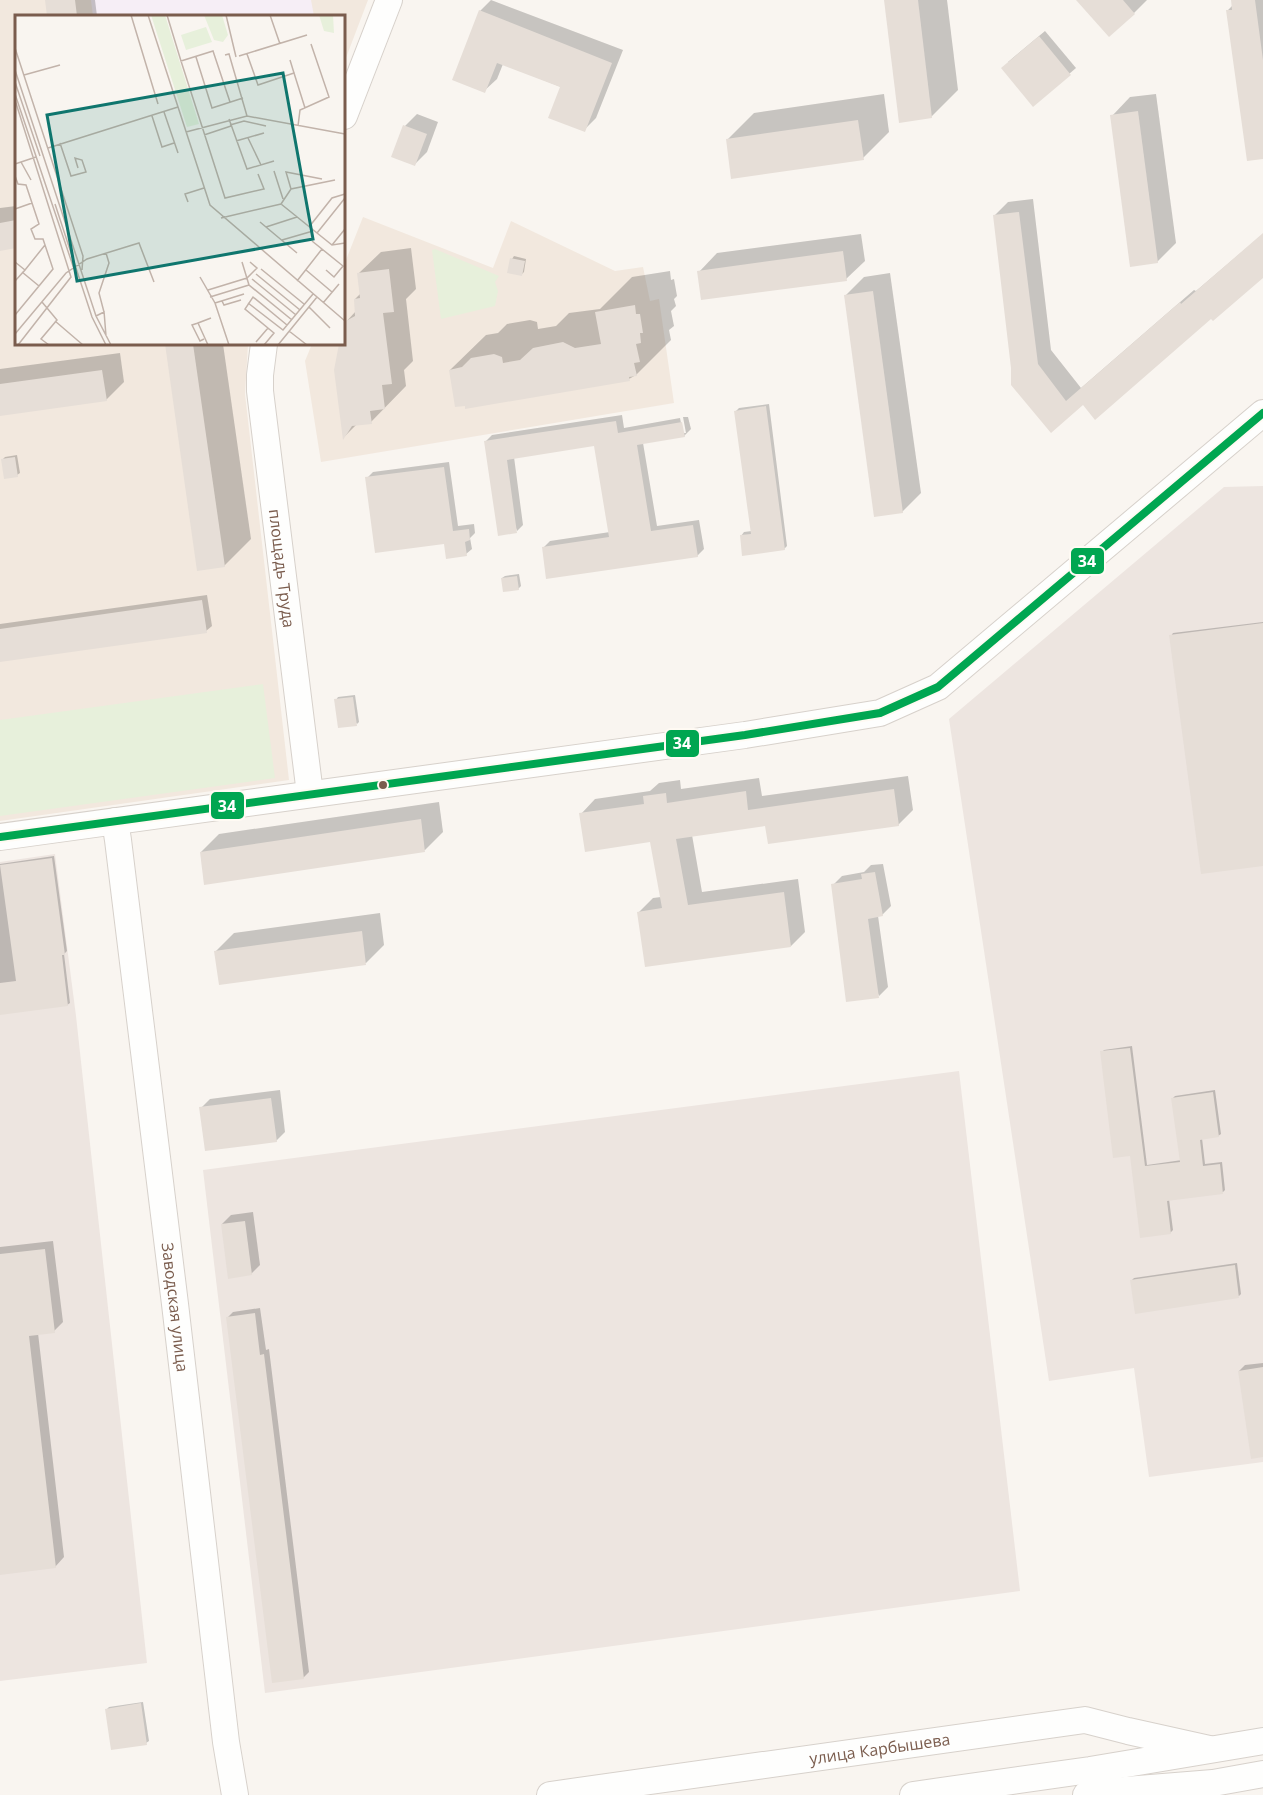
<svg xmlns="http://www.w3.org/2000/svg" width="1263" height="1795" viewBox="0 0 1263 1795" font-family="'Open Sans',sans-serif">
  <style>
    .residential { fill: #f2e8de }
    .industrial { fill: #ede5e0 }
    .education { fill: #f6eef6 }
    .green { fill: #e7f0db }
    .shadow { fill: #0003 }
    .building { fill: #e6ded7 }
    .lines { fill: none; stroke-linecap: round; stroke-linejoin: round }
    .minor-casing { stroke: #d7d1cb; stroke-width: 28 }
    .minor { stroke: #fefefd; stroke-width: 26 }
    .bus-1-casing { stroke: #fffaf3; stroke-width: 12 }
    .bus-1 { stroke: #00a651; stroke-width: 8 }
    .bus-dot { fill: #7a5c4d; stroke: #fffaf3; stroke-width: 2 }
    .labels { text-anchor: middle; stroke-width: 4.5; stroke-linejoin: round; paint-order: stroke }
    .street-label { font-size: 16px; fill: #7a5c4d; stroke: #fffaf3 }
    .inset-road { fill: none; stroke: #c2b3aa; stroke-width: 1.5 }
    .view { fill: #0f766e; fill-opacity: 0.15; stroke: #0f766e; stroke-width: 3 }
    .inset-edge { fill: none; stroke: #7a5c4d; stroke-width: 3 }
    .line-badge { stroke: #fffaf3; stroke-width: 2 }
    .badge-label { font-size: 16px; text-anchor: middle; font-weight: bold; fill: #fff }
  </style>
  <rect width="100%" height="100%" fill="#f9f5f0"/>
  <g class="residential">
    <path d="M0,0H368L344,63V16H16V344H248L245,394L289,780L0,821Z"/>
    <path d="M363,217L493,268L511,221L615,271L643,267L650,301L659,299L674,403L321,462L305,361L312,344H344V265Z"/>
  </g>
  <g class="industrial">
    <path d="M1263,486V1462L1149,1477L1134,1368L1049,1381L949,719L1224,487Z"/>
    <path d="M55,854L76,1016L147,1663L0,1681V862Z"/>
    <path d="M959,1071L1020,1591L265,1693L203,1170Z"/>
  </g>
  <path class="education" d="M91,0H311L314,16H93Z"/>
  <g class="green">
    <path d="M435,249L499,276L495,282L498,291L495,306L441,319L432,250Z"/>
    <path d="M263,684L275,778L0,816V720Z"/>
  </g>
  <g class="shadow">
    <path d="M46,0H95L97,16H49Z"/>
    <path d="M491,0L623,50L596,118L584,130L561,87L503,64L497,79L484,91L480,11Z"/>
    <path d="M886,0H947L958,90L931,117Z"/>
    <path d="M1078,0H1147L1134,13Z"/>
    <path d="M1233,0H1263V157L1228,10L1233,5Z"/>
    <path d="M1045,31L1076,68L1033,105L1008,62Z"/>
    <path d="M884,94L889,132L863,158L727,140L754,113Z"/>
    <path d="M1156,94L1176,243L1157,262L1112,116L1130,97Z"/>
    <path d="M417,114L438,122L427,152L415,164L405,126Z"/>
    <path d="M1033,199L1051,350L1081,388L1194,290L1196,291L1263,234V276L1211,316L1083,403L1052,431L1013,367L994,216L1008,202Z"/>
    <path d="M16,206V246L0,249V208Z"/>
    <path d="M861,234L865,261L846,279L699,272L717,253Z"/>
    <path d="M411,248L416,289L406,299L413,361L404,370L406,386L371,422L357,424L344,437L336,370L340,344H344V324L356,311L355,299L361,293L359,273L381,252Z"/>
    <path d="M514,256L526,259L524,272L521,275L512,259Z"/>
    <path d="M670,271L671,280L674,279L677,296L674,299L676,306L671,311L674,326L669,330L671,340L636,375L629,379L450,370L486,335L498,333L507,324L530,320L537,322L538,329L556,326L569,313L600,309L632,277Z"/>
    <path d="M890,273L921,493L902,512L846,295L864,277Z"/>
    <path d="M166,344H223L251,539L224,566L199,570Z"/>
    <path d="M120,353L124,382L106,400L0,415V369Z"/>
    <path d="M769,404L787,546L784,549L741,536L744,532L752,531L736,411L739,408Z"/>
    <path d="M622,415L624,428L680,418L683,433H686L683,417H688L691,429L684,436L643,443L657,526L699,520L704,549L697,556L544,547L550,541L610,532L595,444L514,457L523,525L517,531L486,441L492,435Z"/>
    <path d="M17,455L20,473L17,475L3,459L5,457Z"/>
    <path d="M449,462L458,526L474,524L475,533L470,538L472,549L466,554L367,478L373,472Z"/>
    <path d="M519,574L521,586L518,589L502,578L505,576Z"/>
    <path d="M207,595L212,626L206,631L0,661V624Z"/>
    <path d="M1263,622V864L1171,636L1173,633Z"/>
    <path d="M355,695L359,722L357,724L336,700L338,697Z"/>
    <path d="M908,776L913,810L898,825L767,824L692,835L702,892L798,879L805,932L791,946L639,912L653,898L661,897L652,841L581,814L595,799L650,791L659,783L680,780L681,789L759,778L762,796Z"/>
    <path d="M439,802L443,832L425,850L201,852L219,834Z"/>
    <path d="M54,856L67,951L64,954L70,1003L67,1005L0,1013V864Z"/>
    <path d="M883,864L891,906L882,915L878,916L888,987L879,996L833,885L842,876L864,872L871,865Z"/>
    <path d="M380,913L384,945L366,963L216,951L234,933Z"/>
    <path d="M1132,1046L1147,1165L1182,1160L1173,1098L1175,1096L1215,1090L1221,1134L1218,1136L1202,1138L1205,1164L1222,1162L1225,1190L1223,1192L1169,1199L1173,1230L1170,1233L1131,1154L1102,1052L1104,1050Z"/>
    <path d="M280,1090L285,1132L276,1141L201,1108L210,1099Z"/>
    <path d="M253,1212L260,1265L251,1274L222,1224L231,1215Z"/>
    <path d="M53,1241L63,1322L54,1331L38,1333L64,1557L55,1567L0,1573V1247Z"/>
    <path d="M1237,1263L1241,1294L1239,1296L1131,1281L1134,1278Z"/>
    <path d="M260,1308L266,1350L269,1349L309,1672L303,1678L227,1318L233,1312Z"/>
    <path d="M1263,1363V1456L1239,1371L1245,1365Z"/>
    <path d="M143,1702L149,1741L146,1743L107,1709L109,1707Z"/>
  </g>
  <g class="building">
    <path d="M45,0H75L77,16H47Z"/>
    <path d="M884,0H918L932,118L899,123Z"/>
    <path d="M1076,0H1123L1135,14L1109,37Z"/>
    <path d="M1231,0H1255L1263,60V159L1247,161L1226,10H1232Z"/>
    <path d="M479,10L612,63L585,132L548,118L560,87L497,63L485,93L452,80Z"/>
    <path d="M1039,36L1071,75L1033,107L1001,68Z"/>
    <path d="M1138,111L1158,263L1130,267L1110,115Z"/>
    <path d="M858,120L864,160L731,179L726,139Z"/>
    <path d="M403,125L427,134L415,166L391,157Z"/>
    <path d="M1019,212L1038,364L1066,401L1180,302L1181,304L1263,233V278L1213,321L1211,319L1095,420L1083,405L1051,433L1011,385V368L993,215Z"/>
    <path d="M16,220V248L0,251V223Z"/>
    <path d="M843,251L847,281L701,300L697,271Z"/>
    <path d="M510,258L525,261L522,276L507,273Z"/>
    <path d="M389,269L394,312L383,313L392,384L382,385L385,409L370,411L372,424L352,426L343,440L334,370L339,344H344V322L355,316L354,299L360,298L357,273Z"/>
    <path d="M873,291L903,513L874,517L844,295Z"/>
    <path d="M635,305L636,314H640L643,333H640L641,343L636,344L640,362L634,363L637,376L629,377L630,381L465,409V406L455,407L449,370L462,367L471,358L494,354L502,357L503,363L520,360L533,348L563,342L575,348L601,344L595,312Z"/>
    <path d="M165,344H193L225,567L197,571Z"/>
    <path d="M102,370L107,401L0,416V384Z"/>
    <path d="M766,406L785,550L742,556L740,535L751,534L734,411Z"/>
    <path d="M616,421L618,433L682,422L685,437L637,445L651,531L693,525L698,557L546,579L542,547L609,537L594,446L507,460L517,533L498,536L484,441Z"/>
    <path d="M15,457L18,477L4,479L1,459Z"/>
    <path d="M444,467L453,531L469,529L470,540L465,542L467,556L446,559L444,544L375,553L365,477Z"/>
    <path d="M517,576L519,590L503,592L501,578Z"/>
    <path d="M202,600L207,633L0,662V629Z"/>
    <path d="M1263,623V866L1201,874L1169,635Z"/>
    <path d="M353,697L357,726L338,728L334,699Z"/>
    <path d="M894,789L899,826L768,844L765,826L676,839L688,905L784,892L791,947L645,967L637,912L662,908L650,842L585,852L579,813L644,804L643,796L666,793L667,803L746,791L748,810Z"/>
    <path d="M421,819L425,852L204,885L200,852Z"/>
    <path d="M52,858L65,955H62L68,1006L0,1015V983L16,981L0,865Z"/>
    <path d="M875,872L883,916L868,919L879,998L846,1002L831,884L862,879L861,874Z"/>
    <path d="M362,931L366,965L219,985L214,951Z"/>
    <path d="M1130,1048L1145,1166L1180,1162L1171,1098L1213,1092L1219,1137L1200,1140L1203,1166L1220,1164L1223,1194L1167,1201L1171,1234L1140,1238L1130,1156L1113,1158L1100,1051Z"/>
    <path d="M271,1098L277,1142L205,1151L199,1107Z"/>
    <path d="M245,1221L252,1275L228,1279L221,1224Z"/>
    <path d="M45,1249L55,1333L29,1336L56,1568L0,1575V1254Z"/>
    <path d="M1235,1265L1239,1298L1135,1314L1130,1280Z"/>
    <path d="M255,1313L260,1355L264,1354L304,1679L272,1683L226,1317Z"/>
    <path d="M1263,1367V1457L1251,1459L1238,1371Z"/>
    <path d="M141,1703L147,1745L111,1750L105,1709Z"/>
  </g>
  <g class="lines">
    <g class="minor-casing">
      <g id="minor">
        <path d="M344,116L389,0"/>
        <path id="s1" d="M264,344L260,375V391L310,794"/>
        <path id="s2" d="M115,821L118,840L175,1304L226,1742L235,1795"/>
        <path d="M0,837L745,735L880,713L938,687L1263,413"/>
        <path id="s3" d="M550,1795L1085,1720L1128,1731L1209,1749"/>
        <path d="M913,1795L1090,1770L1263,1741"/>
        <path d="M1086,1795L1126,1790L1213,1783L1263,1774"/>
      </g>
    </g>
    <use href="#minor" class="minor"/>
    <g class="bus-1-casing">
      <path id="bus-1" d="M0,837L745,735L880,713L938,687L1263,413"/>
    </g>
    <use href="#bus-1" class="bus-1"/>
  </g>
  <circle class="bus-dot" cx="383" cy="785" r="5"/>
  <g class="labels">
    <g class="street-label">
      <text dy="6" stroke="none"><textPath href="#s1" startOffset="226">площадь Труда</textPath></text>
      <text dy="6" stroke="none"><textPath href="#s2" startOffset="490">Заводская улица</textPath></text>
      <text dy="6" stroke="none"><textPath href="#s3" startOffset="333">улица Карбышева</textPath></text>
    </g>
  </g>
  <g transform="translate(15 15)">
    <rect width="330" height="330" fill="#f9f5f0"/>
    <path d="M136,0H150L184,109L172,112ZM189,0H207L213,20L208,27L199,25ZM304,0H318L319,18L309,16ZM191,12L197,27L171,35L166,20Z" fill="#e7f0db"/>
    <path class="inset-road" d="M116,0L143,89M133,0L195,190L330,306M152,0L166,46L198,36L215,87M211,0L221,42M255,0L265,29M0,33L68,241L67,255M232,39L243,70L279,58L275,45M210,40L214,39L232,101M224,41L292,20M181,42L197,93L228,83M166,46L210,183L249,174L243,159M0,55L81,301L96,330M279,58L290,93M9,60L45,50M0,67L25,141M0,79L59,254M0,85L56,262L3,330M149,97L163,138M137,101L147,132L159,128M214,104L232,154L259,146M215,110L229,106L251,111M283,111L285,95L314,82L296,29M171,117L232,101L330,119M189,120L216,111M233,123L246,150M221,126L249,118M45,128L56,161L71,157L67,145L60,143L63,153M33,133L163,92M6,147L16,165M0,149L21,142M259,156L268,184M0,161L3,169L11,170L24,209L16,214L20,224H28L38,254L0,300M276,174L271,157L307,164M173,187L170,179L189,173M40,189L77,302L91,330M266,189L317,230L330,228M266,189L276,174L320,165M0,194L17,188M206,203L266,189M245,207L282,238M251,212L282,202M294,212L317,183L330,179M302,218L330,183M267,225L298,216M297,226L328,251L319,262L311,255M317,230L330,214M0,247L10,255L0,266M227,247L234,270L277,305M246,254L289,289M10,255L30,230M291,255L317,277M7,257L24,271M241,259L285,295M185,262L200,288L214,330M237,264L281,300M282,266L307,234M193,275L232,263L242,253L235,247M195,282L234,270M207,286L209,290L226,285M27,287L42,305L26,324L34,330M200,288L229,279M233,288L268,315L298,279M308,288L324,269M294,292L315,313M89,296L91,321M81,301L89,297L84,278L94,248L91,238M40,306L68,330M183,308L177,310L185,326L189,324M274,316L292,330M0,319L51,258L72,244L124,228L139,267M241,327L253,313M193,330L183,308L196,303M249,330L259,318L230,294L238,282L272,310M263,330L302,282"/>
    <path class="view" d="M268,58L298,224L62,266L32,100Z"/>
    <rect width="330" height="330" class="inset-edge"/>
  </g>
  <g class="line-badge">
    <rect x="1070" y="547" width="35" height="28" rx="6" fill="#00a651"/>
    <rect x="665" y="729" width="35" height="29" rx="6" fill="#00a651"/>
    <rect x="210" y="791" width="35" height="29" rx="6" fill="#00a651"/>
  </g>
  <g class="badge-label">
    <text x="1087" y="567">34</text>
    <text x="682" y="749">34</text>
    <text x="227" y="812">34</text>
  </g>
</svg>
